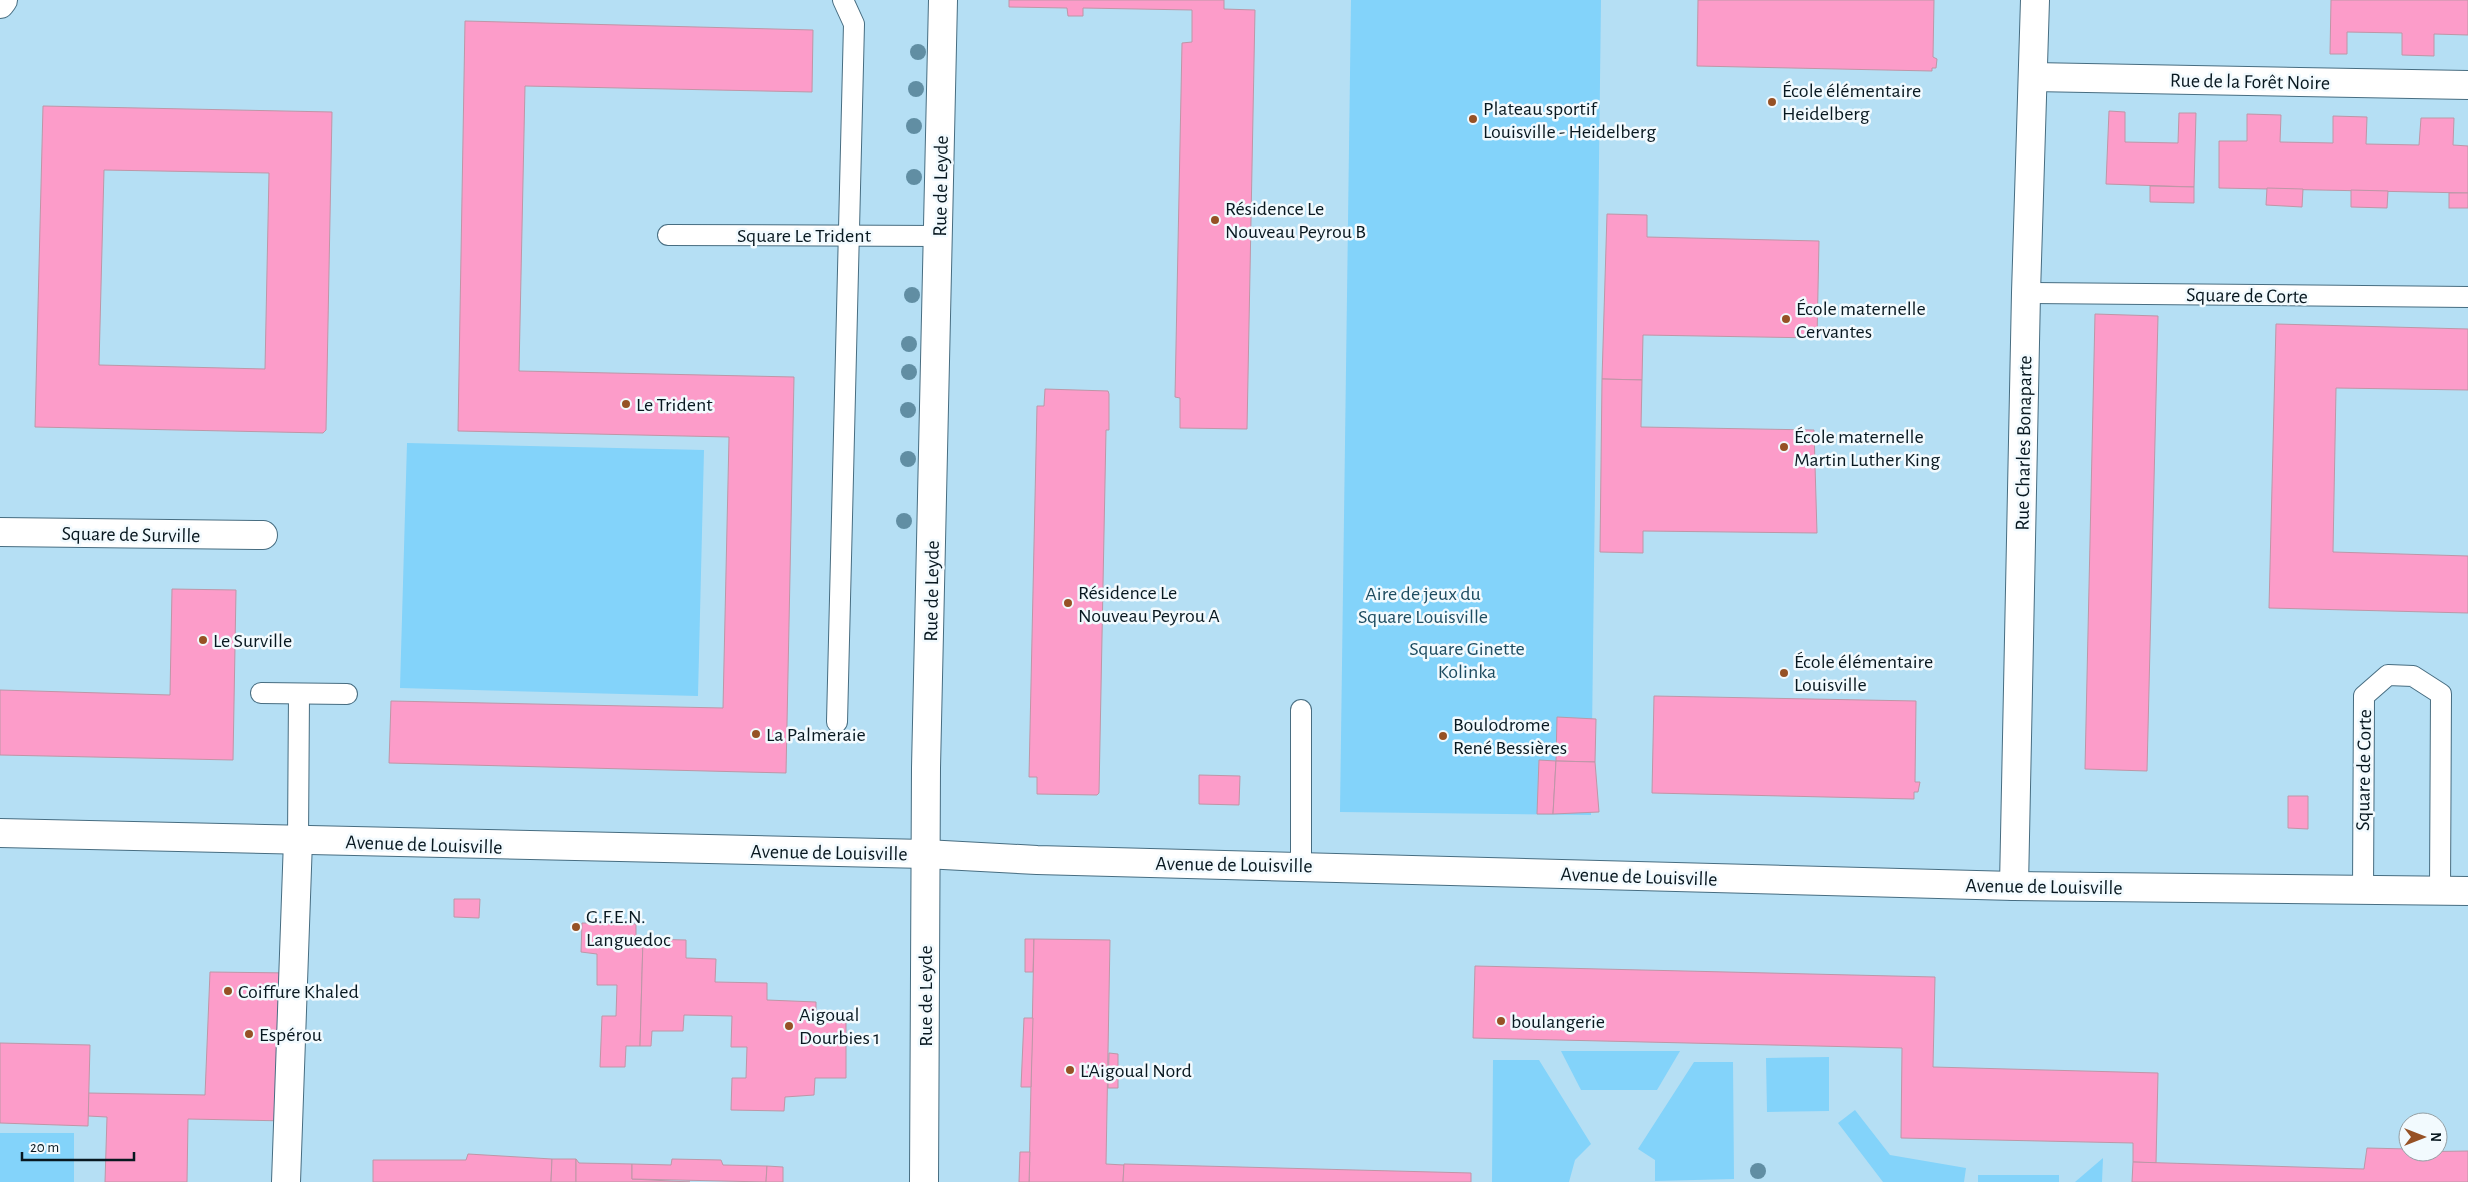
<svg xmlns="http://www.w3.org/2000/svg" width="2468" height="1182" viewBox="0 0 2468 1182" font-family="'Alegreya Sans',sans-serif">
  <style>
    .green { fill: #83d3fa }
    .building { fill: #fc9cc9; stroke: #be96a7; fill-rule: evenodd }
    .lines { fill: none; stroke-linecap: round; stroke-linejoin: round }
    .service-casing { stroke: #476d81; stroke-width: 22 }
    .pedestrian-casing { stroke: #476d81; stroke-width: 30 }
    .minor-casing { stroke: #476d81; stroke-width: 30 }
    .tertiary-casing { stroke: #476d81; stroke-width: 30 }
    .service { stroke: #fff; stroke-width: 20 }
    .pedestrian { stroke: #fff; stroke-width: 28 }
    .minor { stroke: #fff; stroke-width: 28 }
    .tertiary { stroke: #fff; stroke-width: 28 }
    .tree { fill: #618ea3 }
    .poi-dot { fill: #965125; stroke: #f2fafe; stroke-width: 2 }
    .labels { text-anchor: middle; stroke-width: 5; stroke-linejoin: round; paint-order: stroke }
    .street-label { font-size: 20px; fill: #081820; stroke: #f2fafe }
    .poi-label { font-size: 20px; fill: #081820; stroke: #f2fafe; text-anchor: start }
    .park-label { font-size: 20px; fill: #1d4c61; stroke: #f2fafe }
  </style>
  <rect width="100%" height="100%" fill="#b5dff4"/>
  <g class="green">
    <path d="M1351,0H1601L1591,815L1340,812Z"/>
    <path d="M407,443L704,450L698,696L400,688Z"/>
    <path d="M1561,1051H1680L1657,1090H1581Z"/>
    <path d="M1829,1057V1111L1767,1112L1766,1058Z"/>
    <path d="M1493,1060H1539L1591,1144L1575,1160L1569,1182H1492Z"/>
    <path d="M1694,1062H1733L1734,1179L1655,1181V1160L1638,1149Z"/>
    <path d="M1855,1110L1890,1155L1966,1168L1964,1182H1883L1838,1123Z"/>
    <rect x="0" y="1133" width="74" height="49"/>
    <path d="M2103,1158L2102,1182H2075Z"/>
    <rect x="1978" y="1175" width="81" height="7"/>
  </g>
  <g class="building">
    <path d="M1009,0H1224V9L1255,10L1247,429L1180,428V398L1175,397L1182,43L1192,42V10L1083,8V16H1068L1067,8L1009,7Z"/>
    <path d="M1698,0H1934L1933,57L1937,59L1936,68H1932V71L1697,66Z"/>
    <path d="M2331,0H2468V35L2434,34V56L2402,55V33L2347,32V54H2330Z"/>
    <path d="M465,21L813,30L812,92L525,86L519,371L794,377L786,773L389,763L391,701L723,708L729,437L458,431Z"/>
    <path d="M43,106L332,112L326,430L323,433L35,427ZM104,170L269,173L265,369L99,365Z"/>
    <path d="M2109,111L2125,112V142L2178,143L2179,113H2196L2194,187L2106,184Z"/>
    <path d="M2247,114L2281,115L2280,142L2333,143V116L2367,117L2366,144L2419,145L2421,118H2454L2453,145L2468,146V193L2219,188V141H2247Z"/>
    <path d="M2150,186L2194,187V203L2150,202Z"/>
    <path d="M2267,188L2303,189L2302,207L2266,205Z"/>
    <path d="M2351,190L2388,191L2387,208L2351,207Z"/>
    <rect x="2449" y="193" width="19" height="15"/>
    <path d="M1607,214L1647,215V237L1819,241L1817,338L1643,335L1642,380L1602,379Z"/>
    <path d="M2095,314L2158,316L2147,771L2085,769Z"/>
    <path d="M2276,324L2468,329V390L2336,388L2333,552L2468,556V613L2269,608Z"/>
    <path d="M1602,379L1642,380L1641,427L1814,430L1817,533L1643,531V553L1600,552Z"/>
    <path d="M1045,389L1108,391L1109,394V430H1106L1099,793L1097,795L1037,794V777H1029L1037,406H1044Z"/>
    <path d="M172,589L236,590L233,760L0,755V690L170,695Z"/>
    <path d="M1654,696L1916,701L1915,782H1920L1918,792H1914V799L1652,793Z"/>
    <path d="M1557,717L1596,719L1595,762L1556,761Z"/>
    <path d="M1539,760L1556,761L1553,814H1537Z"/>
    <path d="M1556,761L1595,762L1599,812L1553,814Z"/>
    <path d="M1199,775L1240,776L1239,805L1199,804Z"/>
    <path d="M2288,796H2308V829L2288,828Z"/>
    <path d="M454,899H480L479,918L454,917Z"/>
    <path d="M582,923L636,924V939H643L640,1046H626L625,1067H600L602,1016H616L617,985H597V954L581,952Z"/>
    <path d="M643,939L686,940V958L716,959L715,982L767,983V1000L816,1002V1020L846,1022V1078H815L814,1095L785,1097L784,1111L731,1110L732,1078H746L747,1047H731L732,1016L684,1015L683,1031H652L651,1046H640Z"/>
    <path d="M1025,939H1034L1033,972H1025Z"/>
    <path d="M1034,939L1110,940L1106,1164L1124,1165L1123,1182H1029Z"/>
    <path d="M1475,966L1935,977L1933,1067L2158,1073L2156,1163L2133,1162V1143L1901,1138L1902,1048L1473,1038Z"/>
    <path d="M210,972L289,973L288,1121L188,1119L187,1182H105L107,1117L88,1116V1093L205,1095Z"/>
    <path d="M1024,1018H1033L1031,1087H1021Z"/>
    <path d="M0,1043L90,1045L88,1126L0,1123Z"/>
    <path d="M1109,1053L1118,1054V1088H1108Z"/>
    <path d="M2367,1148L2408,1149V1152L2468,1151V1182H2132L2133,1162L2364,1169Z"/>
    <path d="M1020,1152H1030L1029,1182H1019Z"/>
    <path d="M468,1154L552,1159L551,1182H373V1160H466Z"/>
    <path d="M552,1159H576V1182H551Z"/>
    <path d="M576,1159L579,1163L632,1164V1179L690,1182H576Z"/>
    <path d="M672,1159L721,1160L723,1165L767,1166L766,1182L632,1179V1164L671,1165Z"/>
    <path d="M1124,1164L1471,1173V1182H1123Z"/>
    <path d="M767,1166L783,1167V1182H766Z"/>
  </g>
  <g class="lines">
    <g class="service-casing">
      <g id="service">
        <path d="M668,235L939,236"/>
        <path d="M2026,293L2468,297"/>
        <path d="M261,693L347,694"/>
        <path d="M1301,710V866"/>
        <path d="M837,722L854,24L843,0"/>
        <path d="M298,840L299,694"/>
        <path d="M2363,892L2364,696L2388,675L2413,676L2441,694L2440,891"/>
      </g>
    </g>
    <g class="pedestrian-casing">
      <g id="pedestrian">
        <path d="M0,532L263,535"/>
        <path d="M286,1182L298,840"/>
      </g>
    </g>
    <g class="minor-casing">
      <g id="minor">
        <path d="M2033,77L2468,85"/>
        <path d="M0,833L925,854L1037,860L2014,886L2468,891"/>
        <path d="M2014,886L2026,293L2035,0"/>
        <path d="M924,1182L926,768L943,0"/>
      </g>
    </g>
    <g class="tertiary-casing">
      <path id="tertiary" d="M0,4L3,0"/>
    </g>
    <use href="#service" class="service"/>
    <use href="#pedestrian" class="pedestrian"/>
    <use href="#minor" class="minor"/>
    <use href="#tertiary" class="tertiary"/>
  </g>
  <g class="tree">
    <circle cx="918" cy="52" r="8"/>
    <circle cx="916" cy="89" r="8"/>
    <circle cx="914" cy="126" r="8"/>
    <circle cx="914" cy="177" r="8"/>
    <circle cx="912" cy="295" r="8"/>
    <circle cx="909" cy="344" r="8"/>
    <circle cx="909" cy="372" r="8"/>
    <circle cx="908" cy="410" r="8"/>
    <circle cx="908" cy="459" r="8"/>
    <circle cx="904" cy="521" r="8"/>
    <circle cx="1758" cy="1171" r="8"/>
  </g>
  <g class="poi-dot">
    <circle cx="1772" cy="102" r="5"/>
    <circle cx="1473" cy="119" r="5"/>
    <circle cx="1215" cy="220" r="5"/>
    <circle cx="1786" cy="319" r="5"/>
    <circle cx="626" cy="404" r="5"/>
    <circle cx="1784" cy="447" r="5"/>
    <circle cx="1068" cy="603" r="5"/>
    <circle cx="203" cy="640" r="5"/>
    <circle cx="1784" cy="673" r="5"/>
    <circle cx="756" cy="734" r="5"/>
    <circle cx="1443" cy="736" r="5"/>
    <circle cx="576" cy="927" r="5"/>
    <circle cx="228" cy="991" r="5"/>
    <circle cx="1501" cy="1021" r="5"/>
    <circle cx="789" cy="1026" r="5"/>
    <circle cx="249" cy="1034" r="5"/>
    <circle cx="1070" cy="1070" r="5"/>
  </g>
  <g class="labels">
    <g class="street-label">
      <text transform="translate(2250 81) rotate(1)" y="7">Rue de la Forêt Noire</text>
      <text transform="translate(940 186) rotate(-89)" y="7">Rue de Leyde</text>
      <text x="804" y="242">Square Le Trident</text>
      <text transform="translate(2247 295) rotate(1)" y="7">Square de Corte</text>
      <text transform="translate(2023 443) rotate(-89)" y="7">Rue Charles Bonaparte</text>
      <text transform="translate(131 534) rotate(1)" y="7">Square de Surville</text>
      <text transform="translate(931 591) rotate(-89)" y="7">Rue de Leyde</text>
      <text transform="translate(2363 770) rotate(-89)" y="7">Square de Corte</text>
      <text transform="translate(424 844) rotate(2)" y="7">Avenue de Louisville</text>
      <text transform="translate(829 852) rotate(1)" y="7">Avenue de Louisville</text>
      <text transform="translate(1234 864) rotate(1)" y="7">Avenue de Louisville</text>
      <text transform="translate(1639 876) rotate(2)" y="7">Avenue de Louisville</text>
      <text transform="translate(2044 886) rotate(1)" y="7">Avenue de Louisville</text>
      <text transform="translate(925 996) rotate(-90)" y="7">Rue de Leyde</text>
    </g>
    <g class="poi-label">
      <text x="1782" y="97">École élémentaire<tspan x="1782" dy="23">Heidelberg</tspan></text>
      <text x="1483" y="115">Plateau sportif<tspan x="1483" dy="23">Louisville - Heidelberg</tspan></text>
      <text x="1225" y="215">Résidence Le<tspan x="1225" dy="23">Nouveau Peyrou B</tspan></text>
      <text x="1796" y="315">École maternelle<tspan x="1796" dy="23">Cervantes</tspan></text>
      <text x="636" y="411">Le Trident</text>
      <text x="1794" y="443">École maternelle<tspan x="1794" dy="23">Martin Luther King</tspan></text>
      <text x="1078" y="599">Résidence Le<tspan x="1078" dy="23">Nouveau Peyrou A</tspan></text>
      <text x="213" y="647">Le Surville</text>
      <text x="1794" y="668">École élémentaire<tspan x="1794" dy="23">Louisville</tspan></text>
      <text x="1453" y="731">Boulodrome<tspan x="1453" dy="23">René Bessières</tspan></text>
      <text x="766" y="741">La Palmeraie</text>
      <text x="586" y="923">G.F.E.N.<tspan x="586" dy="23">Languedoc</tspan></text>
      <text x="238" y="998">Coiffure Khaled</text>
      <text x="799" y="1021">Aigoual<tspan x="799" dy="23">Dourbies 1</tspan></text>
      <text x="1511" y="1028">boulangerie</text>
      <text x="259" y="1041">Espérou</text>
      <text x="1080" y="1077">L'Aigoual Nord</text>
    </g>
    <g class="park-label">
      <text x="1423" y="600">Aire de jeux du<tspan x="1423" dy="23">Square Louisville</tspan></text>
      <text x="1467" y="655">Square Ginette<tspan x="1467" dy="23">Kolinka</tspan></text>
    </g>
  </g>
  <g transform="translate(2423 1137) rotate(90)"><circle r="24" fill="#f2fafe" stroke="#94a0a5"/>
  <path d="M0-4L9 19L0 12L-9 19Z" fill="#965125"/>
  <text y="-8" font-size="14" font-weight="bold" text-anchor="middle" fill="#081820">N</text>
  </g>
  <path d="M22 1152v8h112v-8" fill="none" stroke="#081820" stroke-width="2.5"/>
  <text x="30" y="1152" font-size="15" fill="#081820" stroke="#f2fafe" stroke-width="4" paint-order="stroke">20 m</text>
</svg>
